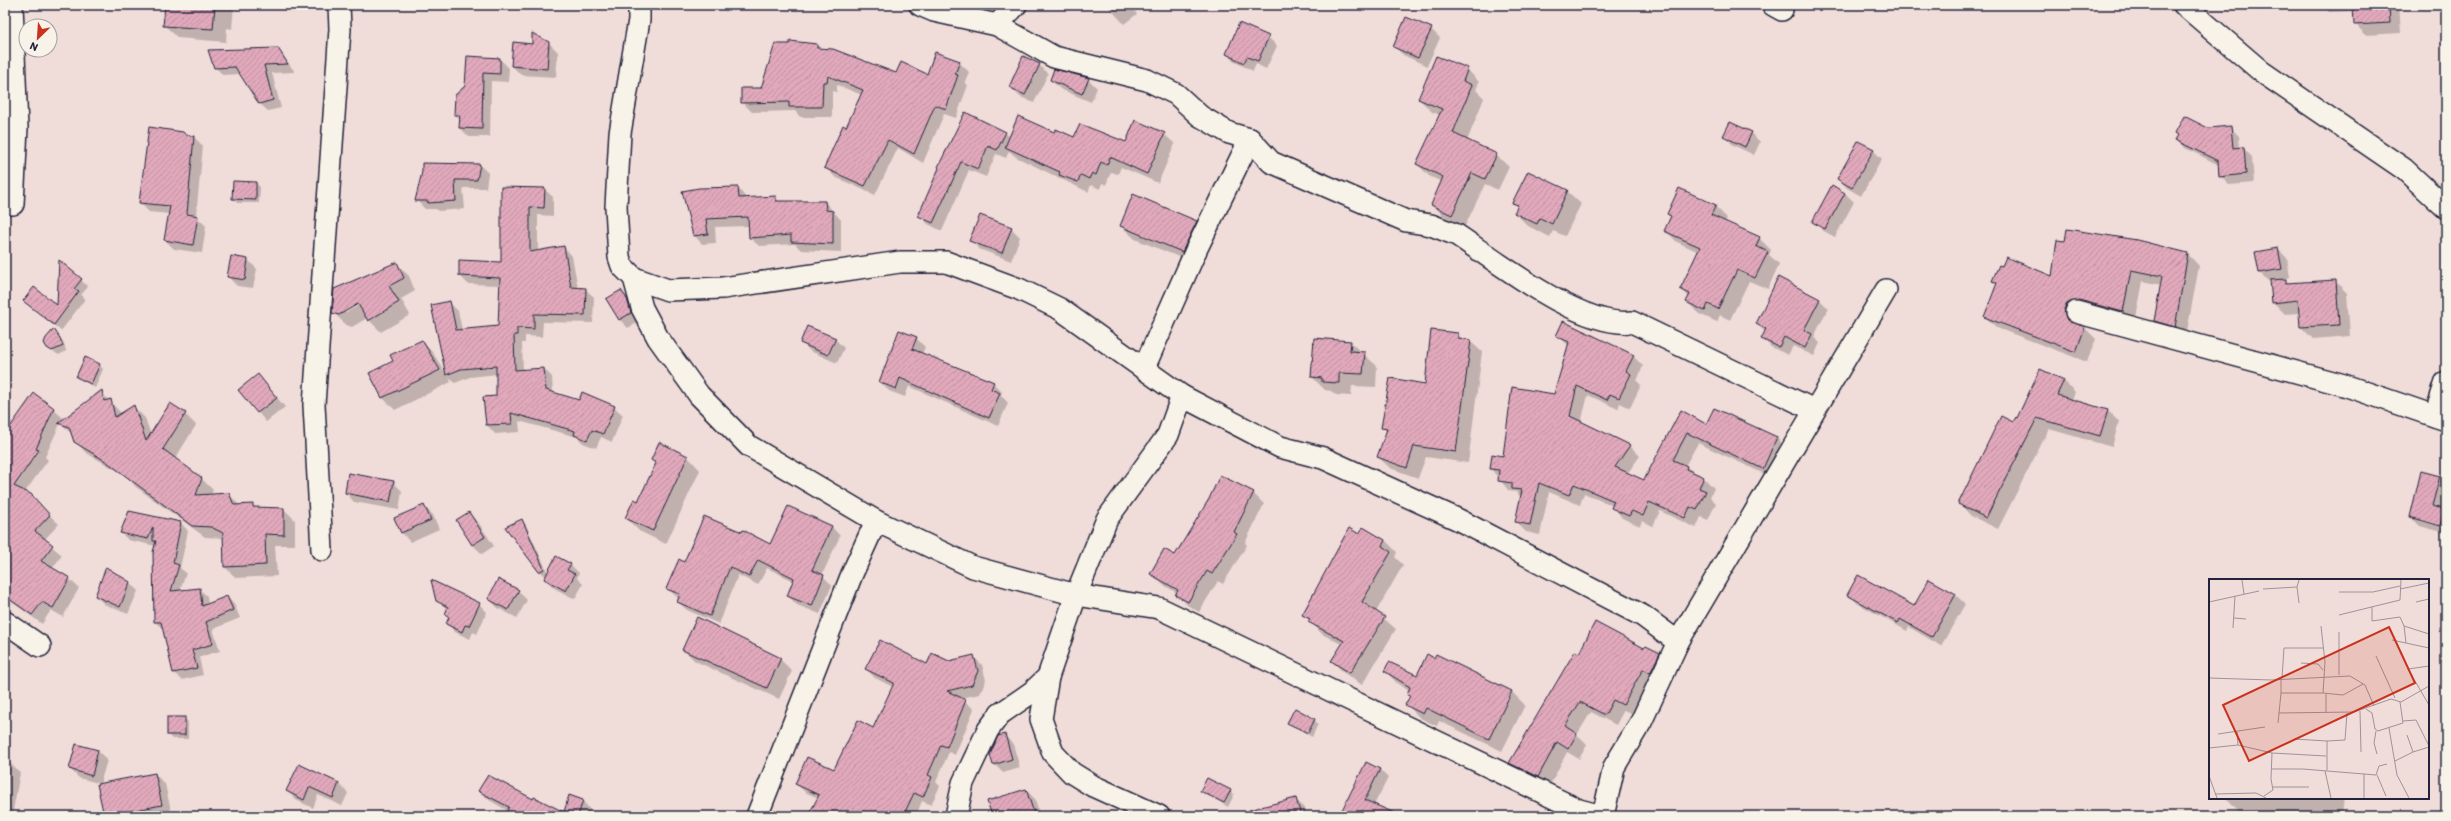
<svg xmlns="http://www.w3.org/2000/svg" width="2451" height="821" viewBox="0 0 2451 821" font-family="Itim,sans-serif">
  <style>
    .shadow { fill: #0003; fill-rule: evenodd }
    .building { fill: url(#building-hatch); stroke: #22223b }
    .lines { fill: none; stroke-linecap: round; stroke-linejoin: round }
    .street-casing { stroke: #22223b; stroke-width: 24 }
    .street { stroke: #f7f3e8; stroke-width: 21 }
    .inset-road { fill: none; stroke: #9e929a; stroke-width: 1 }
    .view { fill: #c8321e; fill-opacity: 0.15; stroke: #c8321e; stroke-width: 2 }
    .inset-edge { fill: none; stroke: #22223b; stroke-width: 2 }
  </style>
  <defs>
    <pattern id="building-hatch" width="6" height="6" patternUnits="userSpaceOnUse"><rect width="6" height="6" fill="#e1a9bb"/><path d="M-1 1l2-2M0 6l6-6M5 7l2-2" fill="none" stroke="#c191a2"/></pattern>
  </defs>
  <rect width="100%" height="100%" fill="#f0ddda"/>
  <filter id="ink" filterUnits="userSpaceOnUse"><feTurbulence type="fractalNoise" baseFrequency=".025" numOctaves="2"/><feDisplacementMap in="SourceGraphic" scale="8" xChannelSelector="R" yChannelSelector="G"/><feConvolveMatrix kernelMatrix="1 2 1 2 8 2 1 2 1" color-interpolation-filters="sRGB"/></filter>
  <g filter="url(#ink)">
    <g class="shadow">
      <path d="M166,5H234L232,29L227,28L226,42L178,38L164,25Z"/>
      <path d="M1087,5H1094L1091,8Z"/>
      <path d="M1107,5H1130L1137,14L1124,24Z"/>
      <path d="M2323,5H2399L2401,33L2366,35L2355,24L2354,11L2329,12Z"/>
      <path d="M1431,29L1440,38L1427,66L1403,55L1394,46Z"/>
      <path d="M1268,37L1277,46L1266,69L1256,64L1253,71L1235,62L1227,54Z"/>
      <path d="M549,43L558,52L556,77L521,75L512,66L532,45Z"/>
      <path d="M817,45L821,49L896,74L928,75L959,62L969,72L965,83L968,85L956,118L944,114L923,163L898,148L875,195L835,177L825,167L862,95L837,85V92L832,91V117H800L795,111L752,112L742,102Z"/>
      <path d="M278,49L295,72L272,73L281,108L268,111L259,103L241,74L223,75L215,67Z"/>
      <path d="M500,59L509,68L508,82L491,81L490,137H469L460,128V120L455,115L456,96Z"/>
      <path d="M1039,65L1048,74L1034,103L1019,96L1010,87Z"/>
      <path d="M1467,69L1479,82L1476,90L1484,98L1467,141L1496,155L1509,167L1498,190L1485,184L1465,226L1445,217L1432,205L1442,182L1429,176L1417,164L1440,115L1432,112L1419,99Z"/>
      <path d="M1088,79L1097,88L1091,102L1060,89L1051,80Z"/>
      <path d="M2230,127L2239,136L2240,149L2243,148L2252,157L2254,183L2229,185L2220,176L2219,165L2185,148L2176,140L2208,129Z"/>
      <path d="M1005,133L1010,137L1055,134L1075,138L1127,144L1164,134L1175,144L1158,183L1121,167L1118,174L1111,172L1106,185L1102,183L1100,189L1091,185L1088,192L1016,157L1009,151L1006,158L996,154L986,177L969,170L942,231L928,224L919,215L940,169Z"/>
      <path d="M1751,133L1760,142L1754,155L1733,145L1725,136Z"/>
      <path d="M185,136L194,137L203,146L196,216L206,226L202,253L174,249L165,240L169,214L149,212L140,203Z"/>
      <path d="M1873,150L1882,159L1861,196L1847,188L1838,179Z"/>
      <path d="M480,165L488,173L486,188H463L465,209L438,211L436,209H425L416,200Z"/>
      <path d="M256,183L260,187L259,203H237L233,198Z"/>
      <path d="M1832,187L1845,193L1854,202L1835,237L1822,230L1813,221Z"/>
      <path d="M502,188L544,189L553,197V216L538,215V251L564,247L572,256L578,288L585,289L594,297L593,323L543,322L542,337L525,336V343H522L523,371L544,369L552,377L553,394L580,401L614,407L623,415L612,442L601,437L596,448L583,443L577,437L519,421L520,432L495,434L487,425L497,397V374L470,377L455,383L449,377L451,382L395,410L383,398L370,373L395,362L422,341L433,353L446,374L450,303L458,311L462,330L499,327L501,285L468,284L460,276L502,263Z"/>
      <path d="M738,188L747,199L775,197L780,202H825L841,220V252L801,250L795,244L759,246L750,238L749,226L715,227L716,243L702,244L694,235L699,189Z"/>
      <path d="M1567,191L1581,204L1565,236L1553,231L1550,237L1528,226L1515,213L1518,207L1514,203Z"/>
      <path d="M1715,206L1727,218L1725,222L1759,238L1771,250L1769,255L1779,264L1768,289L1749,281L1730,320L1720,315L1717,322L1699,314L1687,302L1689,297L1681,289L1699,252L1677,242L1665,230L1671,217L1669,214Z"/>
      <path d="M1196,222L1210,235L1196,264L1135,239L1121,226Z"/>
      <path d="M1011,228L1020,237L1011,261L979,249L971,240Z"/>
      <path d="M2278,249L2287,258L2290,277L2279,281L2285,280L2289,284L2335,281L2347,293L2350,336L2313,339L2301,327L2300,313L2285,314L2273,302L2271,280L2268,281L2259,272Z"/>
      <path d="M2188,254L2199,266L2186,337L2166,332L2155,320L2161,285L2143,281L2135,323L2075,321L2076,325L2085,328L2096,339L2087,362L1997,328L1985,317L1997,285L1993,280L2053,278Z"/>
      <path d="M248,260L257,269L253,288L237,286L228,277Z"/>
      <path d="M397,264L409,276L415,291L401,299L410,315L381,332L367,318L352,327L346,325L333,312ZM362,301L363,303L345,313V310Z"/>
      <path d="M81,280L88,287L81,295L85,299L61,331L24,301L57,307Z"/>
      <path d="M621,291L630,300L639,322L628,328L620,320Z"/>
      <path d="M1819,299L1828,308L1814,337L1820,343L1814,356L1793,346L1788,355L1771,347L1762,338L1765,332L1757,324Z"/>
      <path d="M1458,334L1463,340L1470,341L1482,352L1468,463L1426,457L1418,478L1390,468L1378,457L1387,432L1383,427L1426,385Z"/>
      <path d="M58,335L64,343L66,351L59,355L47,348Z"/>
      <path d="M1557,335L1633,356L1643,366L1637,381L1641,385L1630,408L1620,403L1618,409L1588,395L1581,423L1630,446L1640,456L1627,474L1644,482L1682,412L1707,425L1714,409L1777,438L1787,449L1773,478L1698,443L1685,466L1704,478L1714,488L1710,497L1716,503L1708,520L1701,517L1696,528L1660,511L1653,526L1642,521L1640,526L1622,518L1613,506L1584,493L1580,505L1549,492L1540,535L1526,532L1516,522L1521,497L1516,492L1509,491L1491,469L1504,457L1555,395L1569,346Z"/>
      <path d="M916,338L925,347L922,354L993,383L1002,392L1001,395L1008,403L998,426L909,386L905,397L889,391L880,382Z"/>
      <path d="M835,339L844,348L837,363L810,351L801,342Z"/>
      <path d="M1350,342L1377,366L1376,387L1352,386L1351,396L1336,395L1331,391L1325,390L1312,377Z"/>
      <path d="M99,364L103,369L95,388L77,377Z"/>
      <path d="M258,376L285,407L266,422L239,390Z"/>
      <path d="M2064,381L2075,392L2072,400L2107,410L2119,422L2112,447L2049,429L1998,529L1971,516L1960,504Z"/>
      <path d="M101,392L122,414L134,407L145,418L151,435L185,414L196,425L175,459L202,479L213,490L211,495L229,494L240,506L284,509L295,520V545H275L277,576L236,578L225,567L224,538L205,537L136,487L125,475L86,453L75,441L72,434L60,424L45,457L48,460L25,492L59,524L44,540L62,555L52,569L69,579L79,588L63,617L51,610L42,624L9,600L5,605V436L53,409L63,418L61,422Z"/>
      <path d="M687,456L700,470L666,544L639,531L626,518L639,502L656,464L652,460Z"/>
      <path d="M2439,477L2446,484L2442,510L2446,512V533L2420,526L2411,517ZM2420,519L2445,526L2444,528L2420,521Z"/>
      <path d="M393,482L402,491L399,510L354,502L346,493Z"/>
      <path d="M1253,493L1264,504L1245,543L1247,545L1223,584L1218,581L1199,612L1187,605L1177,593L1162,584L1151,573Z"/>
      <path d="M424,506L433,515L439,529L410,542L402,533Z"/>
      <path d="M789,507L832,527L840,536L822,575L832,585L820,614L797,605L788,596L794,581L767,568L758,585L738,575L719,624L687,610L678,602L679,599L668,589L685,563L771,545Z"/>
      <path d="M129,512L181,523L188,531L180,568L186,573L180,591L199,589L207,596L208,604L227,597L234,604L240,618L213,629L220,651L199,657L203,675L182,680L174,673L163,629L155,622L156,546L128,540L121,533Z"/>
      <path d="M469,513L478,522L494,546L482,554L473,545L457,521Z"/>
      <path d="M522,520L526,525L548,573L544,575L540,571Z"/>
      <path d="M1385,540L1397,552L1395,557L1403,565L1376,612L1396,629L1362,685L1344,673L1332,661L1343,645L1322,634L1303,614Z"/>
      <path d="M570,564L579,573L577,578L583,584L575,599L554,588L545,579Z"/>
      <path d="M107,569L130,583L138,591L128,614L104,604L96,596Z"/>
      <path d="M1930,580L1956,595L1965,604L1941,646L1909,627L1907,631L1857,603L1849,594L1914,608Z"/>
      <path d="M518,591L527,600L517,618L498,608L489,599Z"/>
      <path d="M437,600L479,604L487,612L477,634L473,632L470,639L455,632L447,624L450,618L448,610Z"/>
      <path d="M683,649L780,659L792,671L779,699L695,661Z"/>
      <path d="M1645,650L1659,654L1670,665L1634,715L1624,710L1616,725L1591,712L1577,735L1587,745L1579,759L1567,752L1549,787L1521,773L1510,763L1579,654Z"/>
      <path d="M973,656L982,665L986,680L980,694L961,698L974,709L955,755L949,752L936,782L940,786L931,805L922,801L916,816H809L818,798L805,792L796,784L834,770L873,729L893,687L875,678L866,669L928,665Z"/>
      <path d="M1437,656L1512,692L1525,705L1502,751L1439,721L1437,726L1420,718L1407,705L1410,697L1408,695L1409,691L1398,684L1385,671L1417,677Z"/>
      <path d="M184,718L188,722V739H172L168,735Z"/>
      <path d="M1314,719L1318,724L1312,737L1288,722Z"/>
      <path d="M1005,736L1013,744L1020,768L1003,773L994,764Z"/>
      <path d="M76,745L98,751L107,760L100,784L155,774L165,784L172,815L105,816L98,783L79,778L70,769Z"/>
      <path d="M5,758L20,773L12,816H5Z"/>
      <path d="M1366,763L1380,770L1388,778L1374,805L1394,816H1340Z"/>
      <path d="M300,766L339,784L348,793L342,806L318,795L313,808L296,800L288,791Z"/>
      <path d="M1026,790L1035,799L1040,816H993Z"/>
      <path d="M480,791L533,800L565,813L570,796L583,801L591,811L601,816H505L508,811L489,800Z"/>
      <path d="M1202,791H1230L1234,795L1228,807Z"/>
      <path d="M2226,798H2344L2342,816H2242Z"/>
      <path d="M1296,800L1305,808L1307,816H1245L1242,813Z"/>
      <path d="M190,812L218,815L219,816H190Z"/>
    </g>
    <g class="building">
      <path d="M165,5H215L213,29L163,26Z"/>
      <path d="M2353,5H2389L2390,23L2354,25Z"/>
      <path d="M1406,17L1432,28L1418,58L1393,47Z"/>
      <path d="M1239,23L1269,36L1258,61L1247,57L1244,63L1226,54Z"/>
      <path d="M532,33L549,42L547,69L511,66L513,42L532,44Z"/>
      <path d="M790,41L817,44V48L833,49L896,73L901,62L927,74L935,52L960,61L955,74L958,75L946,109L935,105L914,154L888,140L865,186L824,168L843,125L846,127L863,90L828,76L827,82H823L822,107H789V102L741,103V88H761L775,44H790Z"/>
      <path d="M278,48L288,64L264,65L273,100L259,104L235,67L214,68L208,50Z"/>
      <path d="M467,56L500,58V74L483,73L482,129L459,128L460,115H454L455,95L465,86Z"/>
      <path d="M1023,56L1040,64L1025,95L1009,87Z"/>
      <path d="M1436,56L1468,68L1463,81L1472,85L1453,133L1497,154L1485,179L1472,173L1452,215L1431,205L1443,177L1416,164L1442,109L1418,99Z"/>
      <path d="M1054,69L1089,78L1082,94L1050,80Z"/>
      <path d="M965,112L1006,132L997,150L988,146L978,169L961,162L933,223L918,216L939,168L938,167Z"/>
      <path d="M1018,116L1054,132L1056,129L1074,137L1080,124L1126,142L1135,120L1165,133L1147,174L1110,157L1107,165L1101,162L1096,175L1092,173L1089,179L1081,175L1078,182L1059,175L1060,172L1005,147Z"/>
      <path d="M2184,116L2208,128L2231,126L2233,148L2244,147L2246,174L2219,177L2218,161L2175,140L2178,135L2175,133Z"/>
      <path d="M1730,122L1752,132L1745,147L1723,136Z"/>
      <path d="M149,127L183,132L186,135L194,136L187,214L198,216L193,245L164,240L170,206L139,203Z"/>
      <path d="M1858,141L1874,149L1852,188L1837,179Z"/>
      <path d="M422,163L480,164L477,180H455L456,201L428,203V201H415L422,172Z"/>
      <path d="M1528,171L1568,190L1552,224L1540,218L1537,224L1514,213L1518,205L1512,203Z"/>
      <path d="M233,181L256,182V200L232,199Z"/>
      <path d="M1832,185L1845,193L1825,229L1812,222Z"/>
      <path d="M501,187L545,188L544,208L530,207V252L564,246L571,287L586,288L585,315L534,314V329L517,328V335H514L515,370L544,368L546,390L579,400L582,392L615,406L603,434L592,430L587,440L574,435L575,431L511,413L512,424L486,425L483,397L496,396V366L461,369L446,375L431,305L450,301L456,330L498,326L500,278L459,276V260L501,262Z"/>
      <path d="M738,187L739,198L776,196V201H825L826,210L833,211V244L791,242V235L749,238L748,217L706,219L708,234L693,236L682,191L699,188Z"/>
      <path d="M1679,188L1716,205L1711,215L1760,237L1756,246L1768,252L1755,278L1737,270L1718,309L1708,304L1705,311L1686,302L1690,294L1680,289L1700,247L1664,231L1671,216L1667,214Z"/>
      <path d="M1133,194L1197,221L1182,252L1120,226Z"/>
      <path d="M980,215L1012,227L1002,253L969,241Z"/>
      <path d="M2067,229L2137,240L2188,253L2175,327L2154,321L2162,276L2131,270L2123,312L2079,300L2067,304L2064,309L2067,320L2085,327L2076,352L1984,317L1997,283L1992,281L1999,265L2002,266L2006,257L2052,276L2057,240L2065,241Z"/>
      <path d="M2278,248L2282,269L2259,273L2255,252Z"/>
      <path d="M231,256L248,259L245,280L227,277Z"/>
      <path d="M59,260L82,279L74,289L79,291L54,325L23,301L34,287L57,305Z"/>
      <path d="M397,262L404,278L389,286L399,302L368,321L358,304L339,315L332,313L334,289Z"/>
      <path d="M1778,277L1820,299L1804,330L1812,334L1805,348L1784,337L1779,347L1761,339L1766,329L1756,324Z"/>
      <path d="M2286,279V283L2336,280L2339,325L2300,327L2298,300L2272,303L2270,280Z"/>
      <path d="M621,290L627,299L631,313L619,320L606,299Z"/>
      <path d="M1563,321L1634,355L1626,371L1631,374L1619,398L1610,394L1607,400L1577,386L1570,416L1630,445L1615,467L1644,480L1681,410L1706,424L1714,408L1777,437L1763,469L1687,433L1673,460L1687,466L1686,469L1704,477L1699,488L1706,491L1697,510L1690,507L1685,518L1649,502L1643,516L1632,511L1629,516L1611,508L1614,501L1574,484L1569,495L1539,483L1530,525L1515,522L1522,490L1512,489V483L1498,481L1499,470L1490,469L1492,454L1503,456L1512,387L1554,394L1569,342L1556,336Z"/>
      <path d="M807,326L836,338L828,355L800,343Z"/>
      <path d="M54,329L60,338L63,346L52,351L47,348L44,343L46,338Z"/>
      <path d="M899,330L917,337L912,349L994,382L991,389L1000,393L989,418L900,378L896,389L879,382Z"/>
      <path d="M1431,330L1458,333V338L1471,340L1456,452L1414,446L1407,468L1377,457L1387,429L1381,428L1390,378L1425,384Z"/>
      <path d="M1314,338L1351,341L1350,351L1365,352L1363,374L1339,373V383L1322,382V378L1311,377Z"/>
      <path d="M422,340L440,370L382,398L369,373L393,361L390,355Z"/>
      <path d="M85,357L100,364L91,384L76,377Z"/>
      <path d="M2040,369L2064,380L2057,395L2108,410L2100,436L2037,418L1986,518L1958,504L2001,416L2013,422L2016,417L2017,418Z"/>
      <path d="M258,374L277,398L257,413L238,390Z"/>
      <path d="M102,390L104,401L111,399L115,417L134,405L146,441L170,403L186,413L163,449L202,478L196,495L229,493L234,505L253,504V507L284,508V535L265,534L266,565L224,567L223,533L211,527L192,526L107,462L74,442L69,427L58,423Z"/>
      <path d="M34,393L54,408L36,449L39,450L14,486L31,494L50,515L35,531L53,545L41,561L70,578L53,608L42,602L32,615L5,596V434Z"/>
      <path d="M659,442L688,456L653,531L625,518L634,499L638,501L656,463L651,460Z"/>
      <path d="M2421,471L2440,476L2432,506L2444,509L2440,526L2410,517Z"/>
      <path d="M348,473L394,481L390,502L345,493Z"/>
      <path d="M1220,475L1254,492L1234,532L1237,534L1212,574L1207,571L1188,602L1175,595L1178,590L1150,574L1164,549L1175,555L1209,499Z"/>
      <path d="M424,505L431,520L401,533L394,518Z"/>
      <path d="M788,506L832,526L812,570L824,575L812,606L787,596L794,578L758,560L749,577L730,567L710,616L677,602L680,594L666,589L679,559L684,562L704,516L742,532L743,530L770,544Z"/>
      <path d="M129,511L181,522L173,563L179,565L171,591L200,588L202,606L227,596L233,610L206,622L213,644L192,650L197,668L173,673L161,622H154L153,552L156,541H153V527L148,539L120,533Z"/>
      <path d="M469,512L485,537L472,545L456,520Z"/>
      <path d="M522,519L544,569L539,572L505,527Z"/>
      <path d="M1363,527L1385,540L1382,546L1391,552L1362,602L1385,617L1350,673L1331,661L1344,641L1308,622L1310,619L1302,615L1349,528L1359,534Z"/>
      <path d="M556,556L571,564L567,570L575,574L566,591L544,579Z"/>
      <path d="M106,567L130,582L120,607L95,596Z"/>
      <path d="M1858,575L1914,606L1929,579L1956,594L1932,637L1900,619L1898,623L1847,595Z"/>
      <path d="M498,579L519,590L508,610L488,599Z"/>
      <path d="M431,580L480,603L469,626L465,625L462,632L446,624L449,617L445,614L448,607L436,601Z"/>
      <path d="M697,617L781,658L767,688L682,650Z"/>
      <path d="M1595,622L1644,648L1646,646L1660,653L1650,673L1643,669L1623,705L1613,700L1605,715L1580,702L1565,726L1577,734L1568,749L1557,742L1538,777L1509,763L1575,651L1579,653Z"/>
      <path d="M880,640L927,664L932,653L949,661L974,655L978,671L972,685L947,691L966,700L947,747L941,745L928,775L932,777L923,797L914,793L903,816H808L819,795L795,784L807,757L834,769L858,720L873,728L894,683L865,669Z"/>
      <path d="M1427,654L1434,658L1436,654L1512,691L1489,739L1426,708L1423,714L1405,705L1410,696L1407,695L1410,687L1384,671L1389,662L1417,675Z"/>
      <path d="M1295,708L1315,719L1308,733L1287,723Z"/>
      <rect x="167" y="717" width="18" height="18"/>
      <path d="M1005,734L1012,759L993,765L990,755L998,736Z"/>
      <path d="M76,744L98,750L92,776L69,769Z"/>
      <path d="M1366,762L1380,769L1365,800L1401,816H1339Z"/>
      <path d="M299,764L339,783L333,798L309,787L304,800L286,791Z"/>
      <path d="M155,773L162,805L104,816L97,784Z"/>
      <path d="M488,775L533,799L534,797L564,812L569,795L583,800L578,816H504L509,807L478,791Z"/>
      <path d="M1207,778L1231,790L1224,803L1200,791Z"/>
      <path d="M1026,789L1035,816H992L987,801Z"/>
      <path d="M1296,798L1301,816H1250L1249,810Z"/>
    </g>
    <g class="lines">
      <g class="street-casing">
        <g id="street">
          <path d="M639,5V20L620,133L616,207L619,257L622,266L634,278L642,308L658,338L699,395L749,446L876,521L973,567L1076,595L1159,608L1579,810L1602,816"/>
          <path d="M920,5L934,11L997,25L1054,57L1147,80L1176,94L1200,116L1229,133L1250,139L1271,162L1406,221L1431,225L1457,235C1499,263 1581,328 1632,322L1814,410"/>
          <path d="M1773,5L1782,10"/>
          <path d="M2184,5L2262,72L2404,169L2446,208"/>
          <path d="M997,25L1016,5"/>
          <path d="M5,202L13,204L17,128L12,5"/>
          <path d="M634,278L668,290L723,288L900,262H946L1019,289L1060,309L1182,396L1168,435L1107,519L1076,595L1048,677L1032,692L1000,714L988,730L963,783L956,816"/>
          <path d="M2076,312L2344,385L2446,420"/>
          <path d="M1144,368L1197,248L1250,139"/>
          <path d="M1182,396L1280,447L1323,458L1459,520L1643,616L1678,642L1641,722L1614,767L1603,816"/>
          <path d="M2435,416L2446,382"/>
          <path d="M322,550L314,405L340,29L339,5"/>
          <path d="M5,622L40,646"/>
          <path d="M1678,642L1886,290"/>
          <path d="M1048,677L1041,719L1053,753L1072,773L1093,786L1159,816"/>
          <path d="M757,816L852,574L876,521"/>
        </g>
      </g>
      <use href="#street" class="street"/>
    </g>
  </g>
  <g transform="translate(2209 579)">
    <rect width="220" height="220" fill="#f0ddda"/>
    <path class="inset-road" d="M33,1L35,15M88,8L90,24M54,10L88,8L90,1M191,10L220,4M130,13H164L191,7M0,23L50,12M207,23L220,20M163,28V42L191,38L195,47L220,55M130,36L191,21L192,1M25,39L37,40M112,47L116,83L114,114L134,116L154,105M195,47L197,64M24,49L26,17M130,53V96M183,61L220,69M167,77L186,119M92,84L109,85L114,91M220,87L199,90L220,126M0,99L62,101L141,97L156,106L165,127M72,99V114H114M73,99L75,69H114M117,115V134M157,130L163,134L166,150L169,152L194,144L191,123M151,132L152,173M70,134L145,133L182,120L192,123L220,107M194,142L207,141L220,167M69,144L72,114M180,149L188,196L200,219M167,152L165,164L168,175M9,155L56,148M198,156L204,173L220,168M85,160L118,162V191M118,162L136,161L138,134M29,166L63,174L117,177M0,169L29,166L28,153M186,182L204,173M63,190H94L167,196L170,187L178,185M116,192L122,219M155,195V219M168,196L177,217M0,197L8,219M64,208H100M6,215L47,214L57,219M55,217L64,211L62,200L63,174"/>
    <path class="view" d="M180,48L206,104L40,182L14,126Z"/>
    <rect width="220" height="220" class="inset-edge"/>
  </g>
  <rect width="2451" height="821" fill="none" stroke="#f7f3e8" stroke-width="20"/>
  <rect x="10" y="10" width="2431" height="801" fill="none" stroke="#22223b" stroke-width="1.5" filter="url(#ink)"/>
  <g transform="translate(38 38) rotate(205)"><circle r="19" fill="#f7f3e8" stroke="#a29fa3"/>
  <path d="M0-3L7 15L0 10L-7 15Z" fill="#c8321e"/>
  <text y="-6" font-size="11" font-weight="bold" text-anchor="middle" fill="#22223b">N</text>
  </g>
</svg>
